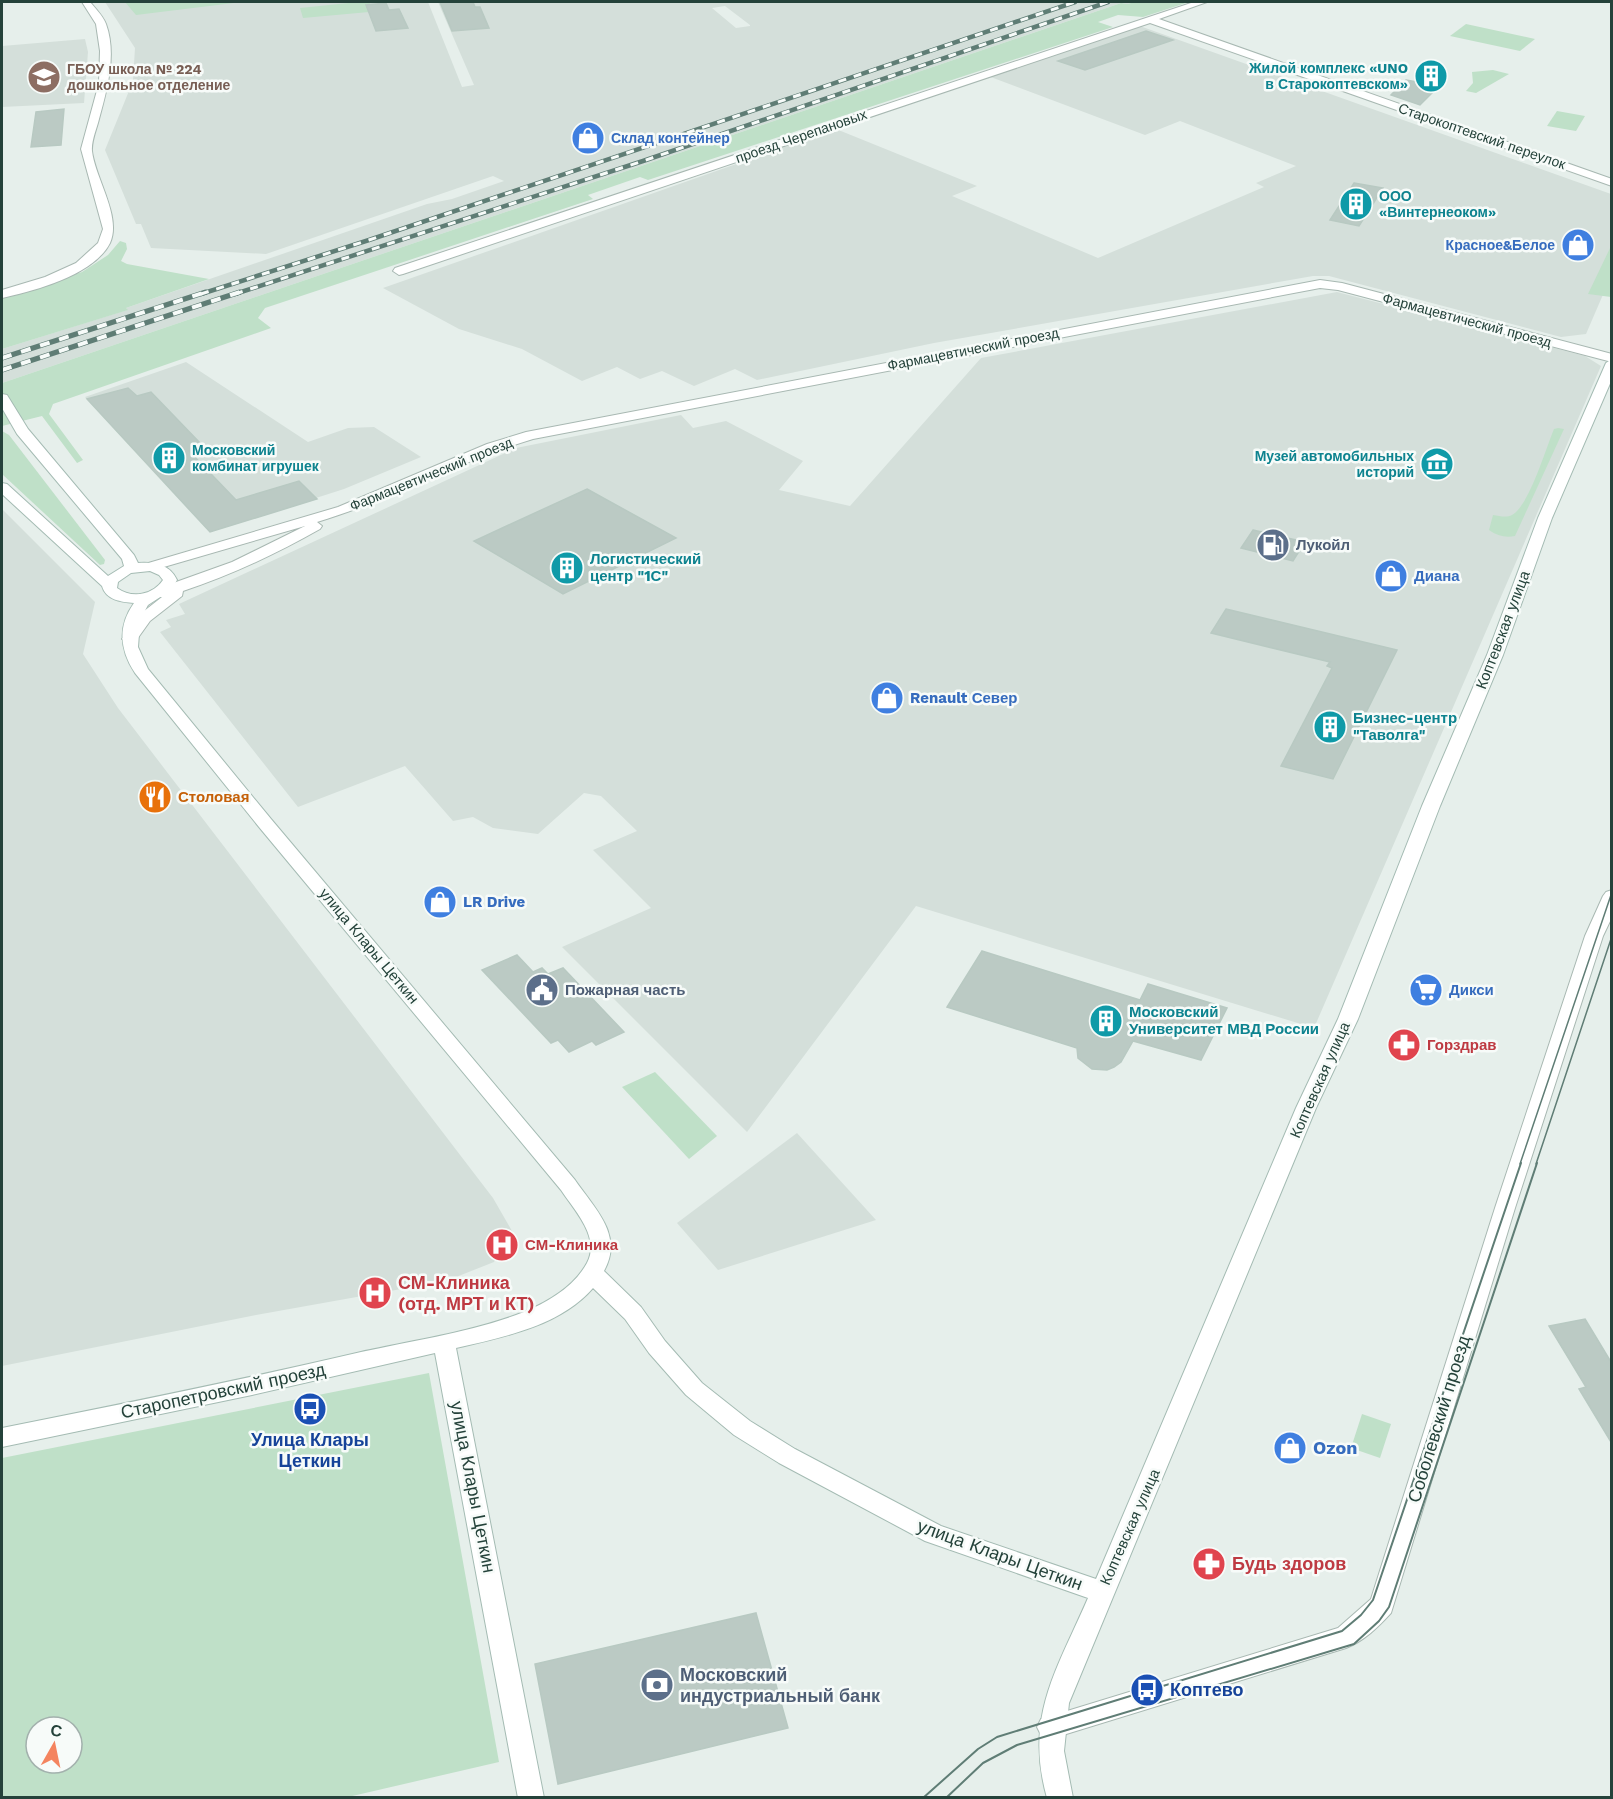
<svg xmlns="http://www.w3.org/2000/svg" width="1613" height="1799" viewBox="0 0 1613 1799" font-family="'Work Sans',sans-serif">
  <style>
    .built { fill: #d4dfda; fill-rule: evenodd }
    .green { fill: #bfe0c8; fill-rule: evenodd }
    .building { fill: #bbcac4; stroke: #b8c9c2; stroke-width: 1.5 }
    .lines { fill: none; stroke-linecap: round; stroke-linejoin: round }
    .street-casing { stroke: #a8b8b2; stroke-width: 2 }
    .secondary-casing { stroke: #a4bbb3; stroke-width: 2 }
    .street { fill: #fff; fill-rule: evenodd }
    .secondary { fill: #fff; fill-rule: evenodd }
    .tram-far1 { stroke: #5f7d75; stroke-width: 1.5 }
    .tram { stroke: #5f7d75; stroke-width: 2 }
    .rail-far1-casing { stroke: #5f7d75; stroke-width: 4.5 }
    .rail-casing { stroke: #5f7d75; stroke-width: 5 }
    .rail-far1 { stroke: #f7fbf9; stroke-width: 3; stroke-dasharray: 8; stroke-linecap: butt }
    .rail { stroke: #f7fbf9; stroke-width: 4; stroke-dasharray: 10; stroke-linecap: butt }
    .labels { text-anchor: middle; stroke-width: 5; stroke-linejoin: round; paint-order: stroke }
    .far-culture-label { font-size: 14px; font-weight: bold; fill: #0d838f; stroke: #f7fbf9; text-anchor: end }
    .far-education-label { font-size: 14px; font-weight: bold; fill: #785e54; stroke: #f7fbf9; text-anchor: start }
    .far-street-label { font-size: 14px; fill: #24423a; stroke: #f7fbf9 }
    .far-shop-label { font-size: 14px; font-weight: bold; fill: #366cbe; stroke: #f7fbf9; text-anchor: start }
    .service-label { font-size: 15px; font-weight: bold; fill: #4e5e75; stroke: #f7fbf9; text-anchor: start }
    .culture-label { font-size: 15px; font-weight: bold; fill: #0d838f; stroke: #f7fbf9; text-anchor: start }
    .shop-label { font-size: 15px; font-weight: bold; fill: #366cbe; stroke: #f7fbf9; text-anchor: start }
    .street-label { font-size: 15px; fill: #24423a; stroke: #f7fbf9 }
    .food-label { font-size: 15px; font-weight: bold; fill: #c56008; stroke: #f7fbf9; text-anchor: start }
    .health-label { font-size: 15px; font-weight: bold; fill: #be3a42; stroke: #f7fbf9; text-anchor: start }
    .near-health-label { font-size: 18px; font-weight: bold; fill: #be3a42; stroke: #f7fbf9; text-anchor: start }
    .near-street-label { font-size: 18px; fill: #24423a; stroke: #f7fbf9 }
    .near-transit-label { font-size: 18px; font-weight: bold; fill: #164399; stroke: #f7fbf9 }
    .near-shop-label { font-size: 18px; font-weight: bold; fill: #366cbe; stroke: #f7fbf9; text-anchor: start }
    .near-service-label { font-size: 18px; font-weight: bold; fill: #4e5e75; stroke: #f7fbf9; text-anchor: start }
  </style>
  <rect width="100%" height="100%" fill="#e6efeb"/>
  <g class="built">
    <path d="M105,2H428L462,87L474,85L438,2H1135L1127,4L1121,3L2,383V349L127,310L126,308L427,204L452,199L504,181L493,176L266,254L151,248L141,224H136L105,150L133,81L135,48ZM725,6L750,25V26L736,28L712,8Z"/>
    <path d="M1137,25L1611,194V276L1586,334L1561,337L1329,276H1313L934,343L757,380L735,369L694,386L662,371L640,379L617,367L582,381L522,349L459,329L383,288L836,129L977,186L952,196L1098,258L1264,187L1256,183L1296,166L1180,121L1145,135L988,76Z"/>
    <path d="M85,39L88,52L84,103L2,107V46Z"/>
    <path d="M1337,292L1585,356L1601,366L1314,1028L916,906L747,1132L562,947L651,908L593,850L637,831L601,796L584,793L538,834L493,828L473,817L453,821L405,766L298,807L160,632L171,627L166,620L185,614L179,604L516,448L681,415L693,428L726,421L803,461L779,490L850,506L981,358Z"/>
    <path d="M186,362L308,442L348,428L374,427L421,457L344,489L210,532L85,397Z"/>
    <path d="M2,509L95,602L83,654L118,708L493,1198L512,1231L494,1262L446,1281L256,1315L2,1366Z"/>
    <path d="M797,1133L876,1220L718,1270L677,1223Z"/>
  </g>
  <g class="green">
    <path d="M125,2H242L136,15Z"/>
    <path d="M358,2H369L370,4L366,5L369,12L303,18L300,8Z"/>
    <path d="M1135,2H1189L1143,17L1118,15L1098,22L1113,27L648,180L640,177L588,195L593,199L265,308L258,318L271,328L53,404L49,414L83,460L77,463L42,416L2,426V383L1121,3L1127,4Z"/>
    <path d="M1466,24L1535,39L1520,51L1450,36Z"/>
    <path d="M1493,70L1509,74L1476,93L1466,91L1473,83L1472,72Z"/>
    <path d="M1557,111L1585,116L1576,131L1547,126Z"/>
    <path d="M120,241L126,243L127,249L121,261L127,264L209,279L126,308L128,310L2,349V298L82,272L108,255Z"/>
    <path d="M1611,246V297L1588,294Z"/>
    <path d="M1558,428L1564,429L1515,536C1506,538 1497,536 1489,530L1493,515C1500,516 1506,518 1512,515C1529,506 1546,448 1554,429Z"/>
    <path d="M2,431L9,435L105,560L104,564L100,565L2,474Z"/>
    <path d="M655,1072L717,1136L689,1159L622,1087Z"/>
    <path d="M429,1373L499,1762L348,1797H2V1458ZM36,1727H72V1763H36Z"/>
    <path d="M1362,1414L1391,1424L1380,1458L1351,1448Z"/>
  </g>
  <g class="building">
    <path d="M440,2H473L475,7H480L489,28L452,31Z"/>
    <path d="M386,3L389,10L399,9L408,28L376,31L366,5Z"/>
    <path d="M1146,31L1173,40L1085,70L1058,61Z"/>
    <path d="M1406,80L1439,86L1420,105L1391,95Z"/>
    <path d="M64,109L61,145L31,147L36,112Z"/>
    <path d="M1354,183L1383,188L1359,226L1330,220Z"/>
    <path d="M128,388L137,396L151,392L204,447L189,451L236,500L299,481L317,499L210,532L87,399Z"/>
    <path d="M587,489L676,538L563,594L474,541Z"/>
    <path d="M1253,530L1305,542L1293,561L1241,548Z"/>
    <path d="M1226,609L1397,650L1333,779L1281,766L1332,668L1327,666L1330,662L1211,633Z"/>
    <path d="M982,951L1140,1000L1148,984L1227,1008L1201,1060L1133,1041L1121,1062L1114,1067L1107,1070L1092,1069L1078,1058L1077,1048L947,1007Z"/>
    <path d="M517,955L533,972L542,968L548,974L563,968L624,1032L596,1045L592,1041L569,1052L558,1040L551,1043L482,970Z"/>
    <path d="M1585,1319L1611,1362V1442L1579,1389L1586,1387L1549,1326Z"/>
    <path d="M756,1613L788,1728L558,1784L535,1664Z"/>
  </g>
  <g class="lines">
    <g class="street-casing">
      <g id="street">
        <path d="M82,2H90C95,8 103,16 106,24C117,54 107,90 99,119C97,128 91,141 92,151C95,178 122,217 110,243C94,275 34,291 2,298V290L45,277L76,263L98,243L103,229L81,149L99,83L100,51L96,24Z"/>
        <path d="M1194,2H1207L1159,19L1612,179V186L1150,23L403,274L399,275L393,271L395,268Z"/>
        <path d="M1320,280L1342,283L1612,354V362L1338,290L1320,288L533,439C459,461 391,500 317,522L322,526L320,529C276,554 231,575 183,591L182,596L150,621L135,642L130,644L122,639L139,615L162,597H151L148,594L151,591L232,562L305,526L150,571L145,570L143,567L145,564L338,507L487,444L526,432Z"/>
        <path d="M1612,890V917L1603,936L1515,1208L1391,1613C1378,1627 1364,1641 1346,1648L1050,1739L1041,1735L1037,1727L1041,1719L1338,1628L1371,1599L1495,1208L1585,936L1603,896L1606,892Z"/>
      </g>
    </g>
    <g class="secondary-casing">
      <path id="secondary" d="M1612,359V379L1552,518L1503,655L1440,806L1358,1019L1316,1108L1069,1703L1064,1751L1073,1798H1047C1024,1716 1057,1670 1088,1598L925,1541L779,1463L734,1435L686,1395L649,1353L625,1319L593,1288C560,1326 504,1337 456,1348L544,1798H518L435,1353L252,1395L2,1447V1428C122,1404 242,1380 361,1352C415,1340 473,1332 524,1312C548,1302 574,1287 587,1263C601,1237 574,1210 561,1190L259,827L135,673C120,650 117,627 134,603C121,602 106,600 102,586L2,494V483L7,484L108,576L124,566L122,559L17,434L2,408V394L7,395L28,429L134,555L138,563C154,562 170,564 177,580L171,590L148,605L140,620L138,647L148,669L271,819L575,1180C595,1209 624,1235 604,1271L641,1307L665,1341L702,1383L750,1421L795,1449L941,1526L1096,1579L1296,1108L1338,1019L1422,806L1487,655L1538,518L1606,363ZM150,571L159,575L163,580C153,595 132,599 117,588L118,582L131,573Z"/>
    </g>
    <use href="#street" class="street"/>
    <use href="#secondary" class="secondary"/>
    <g class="tram-far1">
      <path d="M1520,1164L1612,892"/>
      <path d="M1536,1164L1612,936"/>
    </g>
    <g class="tram">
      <path d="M923,1798L978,1749L997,1737L1342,1631L1361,1615L1373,1600L1521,1163"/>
      <path d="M946,1798L983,1763L1017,1745L1354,1644L1379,1621L1389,1607L1537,1163"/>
    </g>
    <g class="rail-far1-casing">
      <g id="rail-far1">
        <path d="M201,294L369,240L1075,2"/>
        <path d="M235,294L643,161L1108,2"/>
      </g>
    </g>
    <g class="rail-casing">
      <g id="rail">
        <path d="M2,358L206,292"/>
        <path d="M2,370L240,292"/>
      </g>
    </g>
    <use href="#rail-far1" class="rail-far1"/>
    <use href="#rail" class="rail"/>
  </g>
  <defs>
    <g id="building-disc" transform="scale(1.725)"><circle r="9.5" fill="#0f9aa8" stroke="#f7fbf9"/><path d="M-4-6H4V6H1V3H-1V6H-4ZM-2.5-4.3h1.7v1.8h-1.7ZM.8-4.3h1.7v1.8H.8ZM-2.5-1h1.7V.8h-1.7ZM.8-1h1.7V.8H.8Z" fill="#fff"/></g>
    <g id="school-disc" transform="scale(1.725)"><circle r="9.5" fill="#8d6e63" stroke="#f7fbf9"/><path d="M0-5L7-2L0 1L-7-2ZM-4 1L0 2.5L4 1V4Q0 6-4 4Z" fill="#fff"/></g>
    <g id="shop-disc" transform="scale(1.725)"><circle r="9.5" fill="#3f7fe0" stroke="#f7fbf9"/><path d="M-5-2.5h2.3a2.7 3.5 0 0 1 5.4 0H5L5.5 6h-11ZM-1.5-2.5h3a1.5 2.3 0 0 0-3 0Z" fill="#fff"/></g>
    <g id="museum-disc" transform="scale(1.725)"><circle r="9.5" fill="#0f9aa8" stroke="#f7fbf9"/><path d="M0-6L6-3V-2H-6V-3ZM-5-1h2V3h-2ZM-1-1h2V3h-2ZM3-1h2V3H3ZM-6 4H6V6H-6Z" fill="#fff"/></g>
    <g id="fuel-disc" transform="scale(1.725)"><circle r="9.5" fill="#5c6f8a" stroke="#f7fbf9"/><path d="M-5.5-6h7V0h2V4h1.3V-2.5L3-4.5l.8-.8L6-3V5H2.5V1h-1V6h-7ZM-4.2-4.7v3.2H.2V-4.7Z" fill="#fff"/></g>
    <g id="restaurant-disc" transform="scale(1.725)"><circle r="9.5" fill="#e8710a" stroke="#f7fbf9"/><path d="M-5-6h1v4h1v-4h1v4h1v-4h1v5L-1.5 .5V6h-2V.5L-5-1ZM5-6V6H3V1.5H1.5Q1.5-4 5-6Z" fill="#fff"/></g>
    <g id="civic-disc" transform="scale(1.725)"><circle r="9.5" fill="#5c6f8a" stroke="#f7fbf9"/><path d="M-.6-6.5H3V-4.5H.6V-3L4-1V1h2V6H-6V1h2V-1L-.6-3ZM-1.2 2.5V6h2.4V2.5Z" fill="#fff"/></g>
    <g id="supermarket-disc" transform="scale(1.725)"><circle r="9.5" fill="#3f7fe0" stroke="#f7fbf9"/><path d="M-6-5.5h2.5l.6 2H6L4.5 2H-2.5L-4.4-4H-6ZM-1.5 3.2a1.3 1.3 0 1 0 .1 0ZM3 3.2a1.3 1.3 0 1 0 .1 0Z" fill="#fff"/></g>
    <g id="pharmacy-disc" transform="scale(1.725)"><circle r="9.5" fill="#e0444e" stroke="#f7fbf9"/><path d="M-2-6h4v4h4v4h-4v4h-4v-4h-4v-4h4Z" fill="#fff"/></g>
    <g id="hospital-disc" transform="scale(1.725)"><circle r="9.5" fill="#e0444e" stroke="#f7fbf9"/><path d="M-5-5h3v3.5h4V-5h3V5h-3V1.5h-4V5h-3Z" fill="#fff"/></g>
    <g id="bus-disc" transform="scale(1.725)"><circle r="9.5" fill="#1a4fb4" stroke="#f7fbf9"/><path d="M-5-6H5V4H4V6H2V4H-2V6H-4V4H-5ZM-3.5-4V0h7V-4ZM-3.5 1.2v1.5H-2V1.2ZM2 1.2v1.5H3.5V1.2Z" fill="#fff"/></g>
    <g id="bank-disc" transform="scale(1.725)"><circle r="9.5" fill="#5c6f8a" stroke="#f7fbf9"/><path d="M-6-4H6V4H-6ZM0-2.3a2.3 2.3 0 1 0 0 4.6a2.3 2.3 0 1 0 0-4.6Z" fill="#fff"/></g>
  </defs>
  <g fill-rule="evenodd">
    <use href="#building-disc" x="1431" y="76"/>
    <use href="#school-disc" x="44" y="77"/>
    <use href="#shop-disc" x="588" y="138"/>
    <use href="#building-disc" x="1356" y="204"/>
    <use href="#shop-disc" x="1578" y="245"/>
    <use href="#building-disc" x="169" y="458"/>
    <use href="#museum-disc" x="1437" y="464"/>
    <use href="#fuel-disc" x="1273" y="545"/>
    <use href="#building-disc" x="567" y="568"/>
    <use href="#shop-disc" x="1391" y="576"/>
    <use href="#shop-disc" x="887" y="698"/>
    <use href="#building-disc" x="1330" y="727"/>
    <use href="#restaurant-disc" x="155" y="797"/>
    <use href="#shop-disc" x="440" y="902"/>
    <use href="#civic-disc" x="542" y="990"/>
    <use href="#supermarket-disc" x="1426" y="990"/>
    <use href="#building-disc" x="1106" y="1021"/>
    <use href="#pharmacy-disc" x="1404" y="1045"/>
    <use href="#hospital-disc" x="502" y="1245"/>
    <use href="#hospital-disc" x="375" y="1293"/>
    <use href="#bus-disc" x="310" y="1409"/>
    <use href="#shop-disc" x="1290" y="1448"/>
    <use href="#pharmacy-disc" x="1209" y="1564"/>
    <use href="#bank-disc" x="657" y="1685"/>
    <use href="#bus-disc" x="1147" y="1690"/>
  </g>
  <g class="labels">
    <g class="far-culture-label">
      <text x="1408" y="73">Жилой комплекс «UNO<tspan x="1408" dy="16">в Старокоптевском»</tspan></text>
      <text x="1379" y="201" text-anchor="start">ООО<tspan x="1379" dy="16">«Винтернеоком»</tspan></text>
      <text x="192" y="455" text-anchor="start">Московский<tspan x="192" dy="16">комбинат игрушек</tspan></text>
      <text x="1414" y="461">Музей автомобильных<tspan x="1414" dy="16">историй</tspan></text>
    </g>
    <g class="far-education-label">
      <text x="67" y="74">ГБОУ школа № 224<tspan x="67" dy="16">дошкольное отделение</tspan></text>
    </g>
    <g class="far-street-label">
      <text transform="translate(801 136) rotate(-19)" y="5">проезд Черепановых</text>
      <text transform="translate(1482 136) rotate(19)" y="5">Старокоптевский переулок</text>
      <text transform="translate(1467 320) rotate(15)" y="5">Фармацевтический проезд</text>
      <text transform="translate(973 349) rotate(-11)" y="5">Фармацевтический проезд</text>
      <text transform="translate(431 474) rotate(-22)" y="5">Фармацевтический проезд</text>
    </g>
    <g class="far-shop-label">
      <text x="611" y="143">Склад контейнер</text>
      <text x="1555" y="250" text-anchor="end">Красное&amp;Белое</text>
    </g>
    <g class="service-label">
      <text x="1296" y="550">Лукойл</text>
      <text x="565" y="995">Пожарная часть</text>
    </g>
    <g class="culture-label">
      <text x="590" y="564">Логистический<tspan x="590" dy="17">центр "1С"</tspan></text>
      <text x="1353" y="723">Бизнес-центр<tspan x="1353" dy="17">"Таволга"</tspan></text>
      <text x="1129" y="1017">Московский<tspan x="1129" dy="17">Университет МВД России</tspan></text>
    </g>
    <g class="shop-label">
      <text x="1414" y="581">Диана</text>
      <text x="910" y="703">Renault Север</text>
      <text x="463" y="907">LR Drive</text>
      <text x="1449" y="995">Дикси</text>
    </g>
    <g class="street-label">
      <text transform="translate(1503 630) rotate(-69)" y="5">Коптевская улица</text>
      <text transform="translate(369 946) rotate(50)" y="5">улица Клары Цеткин</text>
      <text transform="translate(1320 1080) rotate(-66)" y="5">Коптевская улица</text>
      <text transform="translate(1130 1527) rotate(-66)" y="5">Коптевская улица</text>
    </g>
    <g class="food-label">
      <text x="178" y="802">Столовая</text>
    </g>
    <g class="health-label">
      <text x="1427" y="1050">Горздрав</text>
      <text x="525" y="1250">СМ-Клиника</text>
    </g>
    <g class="near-health-label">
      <text x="398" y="1289">СМ-Клиника<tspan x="398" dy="21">(отд. МРТ и КТ)</tspan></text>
      <text x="1232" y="1570">Будь здоров</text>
    </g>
    <g class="near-street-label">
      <text transform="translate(223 1391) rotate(-12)" y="6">Старопетровский проезд</text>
      <text transform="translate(1439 1419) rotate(-73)" y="6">Соболевский проезд</text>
      <text transform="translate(473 1487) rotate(79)" y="6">улица Клары Цеткин</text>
      <text transform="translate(1000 1555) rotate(20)" y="6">улица Клары Цеткин</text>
    </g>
    <g class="near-transit-label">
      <text x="310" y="1446">Улица Клары<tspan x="310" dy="21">Цеткин</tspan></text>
      <text x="1170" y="1696" text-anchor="start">Коптево</text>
    </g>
    <g class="near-shop-label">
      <text x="1313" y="1454">Ozon</text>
    </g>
    <g class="near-service-label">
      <text x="680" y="1681">Московский<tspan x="680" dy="21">индустриальный банк</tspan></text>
    </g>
  </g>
  <rect width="1613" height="1799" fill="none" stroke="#24423a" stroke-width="6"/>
  <g transform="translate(54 1745) rotate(9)"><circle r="28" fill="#f7fbf9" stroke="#a3b1ad" stroke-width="1.5"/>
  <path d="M0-4.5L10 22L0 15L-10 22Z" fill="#f4845f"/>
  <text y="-9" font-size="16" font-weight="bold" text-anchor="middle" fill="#24423a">С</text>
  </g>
</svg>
